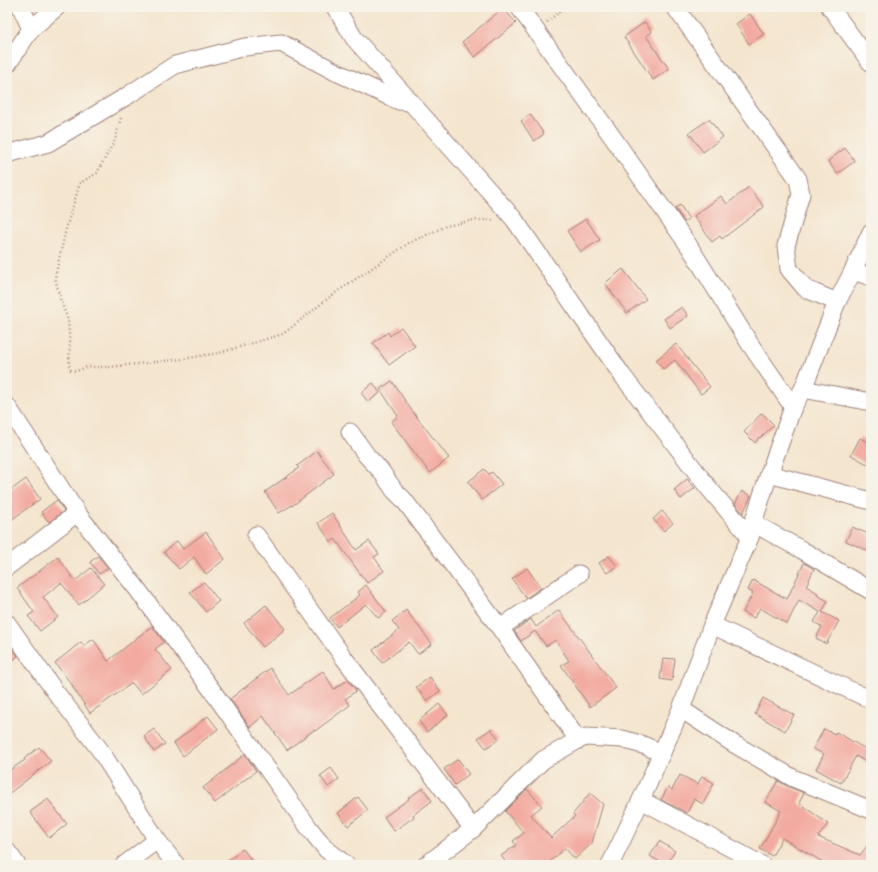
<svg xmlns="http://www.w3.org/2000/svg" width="878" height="872" viewBox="0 0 878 872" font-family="'IM FELL DW Pica',serif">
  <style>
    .building { fill: #f3aba1 }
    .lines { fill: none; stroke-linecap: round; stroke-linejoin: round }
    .minor-casing { stroke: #9f827c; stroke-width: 19 }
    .path { stroke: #9f827c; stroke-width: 2.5; stroke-dasharray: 1 3; stroke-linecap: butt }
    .minor { stroke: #fff; stroke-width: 17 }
  </style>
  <rect width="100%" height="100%" fill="#f7f3e8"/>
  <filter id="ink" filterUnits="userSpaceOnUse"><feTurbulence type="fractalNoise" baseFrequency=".025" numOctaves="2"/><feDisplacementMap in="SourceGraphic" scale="8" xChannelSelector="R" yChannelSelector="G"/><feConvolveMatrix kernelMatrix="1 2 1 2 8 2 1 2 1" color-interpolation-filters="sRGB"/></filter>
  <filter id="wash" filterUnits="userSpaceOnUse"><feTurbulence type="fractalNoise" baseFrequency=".012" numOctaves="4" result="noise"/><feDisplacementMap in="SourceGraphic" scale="16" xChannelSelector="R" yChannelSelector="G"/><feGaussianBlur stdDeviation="0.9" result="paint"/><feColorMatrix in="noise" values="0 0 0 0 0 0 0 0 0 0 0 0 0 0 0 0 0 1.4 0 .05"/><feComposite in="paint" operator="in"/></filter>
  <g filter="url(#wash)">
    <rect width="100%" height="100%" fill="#f4e5ce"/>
    <g id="blocks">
      <g class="building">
        <path d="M503,8L516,23L475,57L462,42Z"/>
        <path d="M750,14L764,34L749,44L736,24Z"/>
        <path d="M645,22L652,32L646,36L669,69L653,80L624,37Z"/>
        <path d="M530,114L544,134L534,141L521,121Z"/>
        <path d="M709,119L723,137L703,152L689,133Z"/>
        <path d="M845,148L855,161L837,174L828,161Z"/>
        <path d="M749,187L764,207L722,239L720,236L712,242L694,216L721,196L727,204Z"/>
        <path d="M680,205L689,219L684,222L675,208Z"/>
        <path d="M586,219L600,240L581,252L567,231Z"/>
        <path d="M623,269L646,299L627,313L605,283Z"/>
        <path d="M682,307L688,316L670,328L664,319Z"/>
        <path d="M401,327L415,346L389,365L373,343L388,332L390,336Z"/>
        <path d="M676,344L710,387L701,394L675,360L663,369L656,360Z"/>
        <path d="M392,381L412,411L449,458L430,473L391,422L398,416L380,389Z"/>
        <path d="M373,383L380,393L368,402L361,393Z"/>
        <path d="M762,413L774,425L760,438L759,437L755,443L744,432Z"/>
        <path d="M860,438L871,444V466L851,455Z"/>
        <path d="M317,451L334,474L292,506V505L279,513L265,492L299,468L297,466Z"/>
        <path d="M484,469L489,474L492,472L502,484L482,500L468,482Z"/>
        <path d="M26,479L40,499L7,523V493Z"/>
        <path d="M687,479L695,488L681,499L674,490Z"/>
        <path d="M742,491L751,496L743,513L735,504Z"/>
        <path d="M57,500L64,511L49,522L41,512Z"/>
        <path d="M662,511L673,523L664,531L653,519Z"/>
        <path d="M332,513L356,550L369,541L379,554L374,557L384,571L367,583L335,539L331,542L318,523Z"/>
        <path d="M852,527L871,535V552L846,541Z"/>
        <path d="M206,532L225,559L206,574L194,557L179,569L164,552L177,541L183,549Z"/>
        <path d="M98,556L108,568L99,574L90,562Z"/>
        <path d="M609,556L617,566L607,573L599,563Z"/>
        <path d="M58,557L75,581L91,568L104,584L79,605L61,583L43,597L58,617L40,631L28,616L34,612L17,588Z"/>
        <path d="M804,563L814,569L806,586L818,593L817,595L828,601L822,612L839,621L826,644L816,638L822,627L814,622L820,612L799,600L787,624L760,608L754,618L743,612L753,593L748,590L753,580L787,599Z"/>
        <path d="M527,568L541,588L526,598L512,579Z"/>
        <path d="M204,582L219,601L206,612L190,592Z"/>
        <path d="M366,585L386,612L378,618L366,604L337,627L330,618L360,595L358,592Z"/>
        <path d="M266,605L285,629L263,647L244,623Z"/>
        <path d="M406,610L432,644L418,654L409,642L382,663L373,650L399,630L392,621Z"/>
        <path d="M559,610L616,688L590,707L561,665L569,661L556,640L546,646L535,631L521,641L514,631L531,619L536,627Z"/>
        <path d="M152,626L164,642L155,649L172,670L141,694L132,683L90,713L72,686H73L55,663L81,642L84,646L93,639L108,661Z"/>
        <path d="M7,640L18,656L7,665Z"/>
        <path d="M663,658L675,659L672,681L660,679Z"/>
        <path d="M270,668L289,695L323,671L334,689L348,680L356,691L345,699L350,705L315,731L314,730L287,750L263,716L250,727L230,699Z"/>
        <path d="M430,677L440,691L427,701L416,687Z"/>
        <path d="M763,698L794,715L785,731L755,714Z"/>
        <path d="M439,704L448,715L427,732L419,721Z"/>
        <path d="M208,716L218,729L183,756L174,743Z"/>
        <path d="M154,729L165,744L154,752L144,736Z"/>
        <path d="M491,729L499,739L486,748L478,738Z"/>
        <path d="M824,729L835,734L836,732L871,752V765L856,756L841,783L816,769L824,754L813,749Z"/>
        <path d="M39,747L51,761L7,795V772L25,760L24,759Z"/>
        <path d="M245,754L256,771L215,803L203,788Z"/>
        <path d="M458,759L469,774L455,785L444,769Z"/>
        <path d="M331,768L339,779L328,787L320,776Z"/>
        <path d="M680,775L698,784L702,776L714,783L703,804L694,799L687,813L661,800L668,787L672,790Z"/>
        <path d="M778,781L789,787L804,793L799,803L828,824L818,837L860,855L871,841V865H828L782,838L772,856L760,849L781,811L765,802Z"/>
        <path d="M423,788L432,801L413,815L414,817L394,831L384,817L409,799L408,798Z"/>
        <path d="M527,789L542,806L531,815L551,838L575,816L573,814L590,793L603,804L592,843L575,859L565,848L546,865H508L501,856L516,845L513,841L524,833L505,811Z"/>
        <path d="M358,797L368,810L348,826L338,813Z"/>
        <path d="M48,799L67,824L49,838L30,812Z"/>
        <path d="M659,841L675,851L666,865H665L650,856Z"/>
        <path d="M243,849L255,865H222Z"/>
      </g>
    </g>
  </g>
  <g filter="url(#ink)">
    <use href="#blocks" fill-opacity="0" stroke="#9f827c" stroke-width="1"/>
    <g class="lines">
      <g class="minor-casing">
        <g id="minor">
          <path d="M21,7L31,29"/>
          <path d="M335,7L354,38L514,219L622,375L707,486L750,537"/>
          <path d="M519,7L611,135L689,246L750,344L793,407"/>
          <path d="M675,7L798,179L801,194L786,246L789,269L806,289L837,302"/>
          <path d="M830,7L871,63"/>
          <path d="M7,65L31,29L57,7"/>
          <path d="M7,154L48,143L127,96L175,65L245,47L281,43L334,71L399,101L411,102"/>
          <path d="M853,271L871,277"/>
          <path d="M803,389L871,402"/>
          <path d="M7,406L77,513L138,590L211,689L309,828L326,849L346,865"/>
          <path d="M350,432L367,456L381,471L394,490L404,500L500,628L578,740"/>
          <path d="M769,474L871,501"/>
          <path d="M753,523L802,550L871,591"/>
          <path d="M256,535L344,658L473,829"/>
          <path d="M7,567L77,513"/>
          <path d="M7,623L54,690L100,750L157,840L176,865"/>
          <path d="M712,625L871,700"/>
          <path d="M500,628L579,574"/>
          <path d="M681,709L734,744L793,778L871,810"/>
          <path d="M641,800L762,865"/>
          <path d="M7,851L17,865"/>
          <path d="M124,865L157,840"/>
          <path d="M426,865L473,829L543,760L578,740L586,737L622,739L643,745L662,753"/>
          <path d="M610,865L641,800L681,709L712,625L750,537L753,523L769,474L793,407L803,389L837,302L853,271L871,232"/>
        </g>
      </g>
      <g class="path">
        <path d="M547,22L566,7"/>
        <path d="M121,118L115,140L97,173L80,183L67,225L55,277L60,299L68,320L70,344L69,365L71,370L76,371L87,367H110L182,359L219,353L283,334L335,293L409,243L446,226L474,220H495"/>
      </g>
      <use href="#minor" class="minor"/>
    </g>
  </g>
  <rect width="878" height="872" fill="none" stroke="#f7f3e8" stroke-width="24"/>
</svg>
